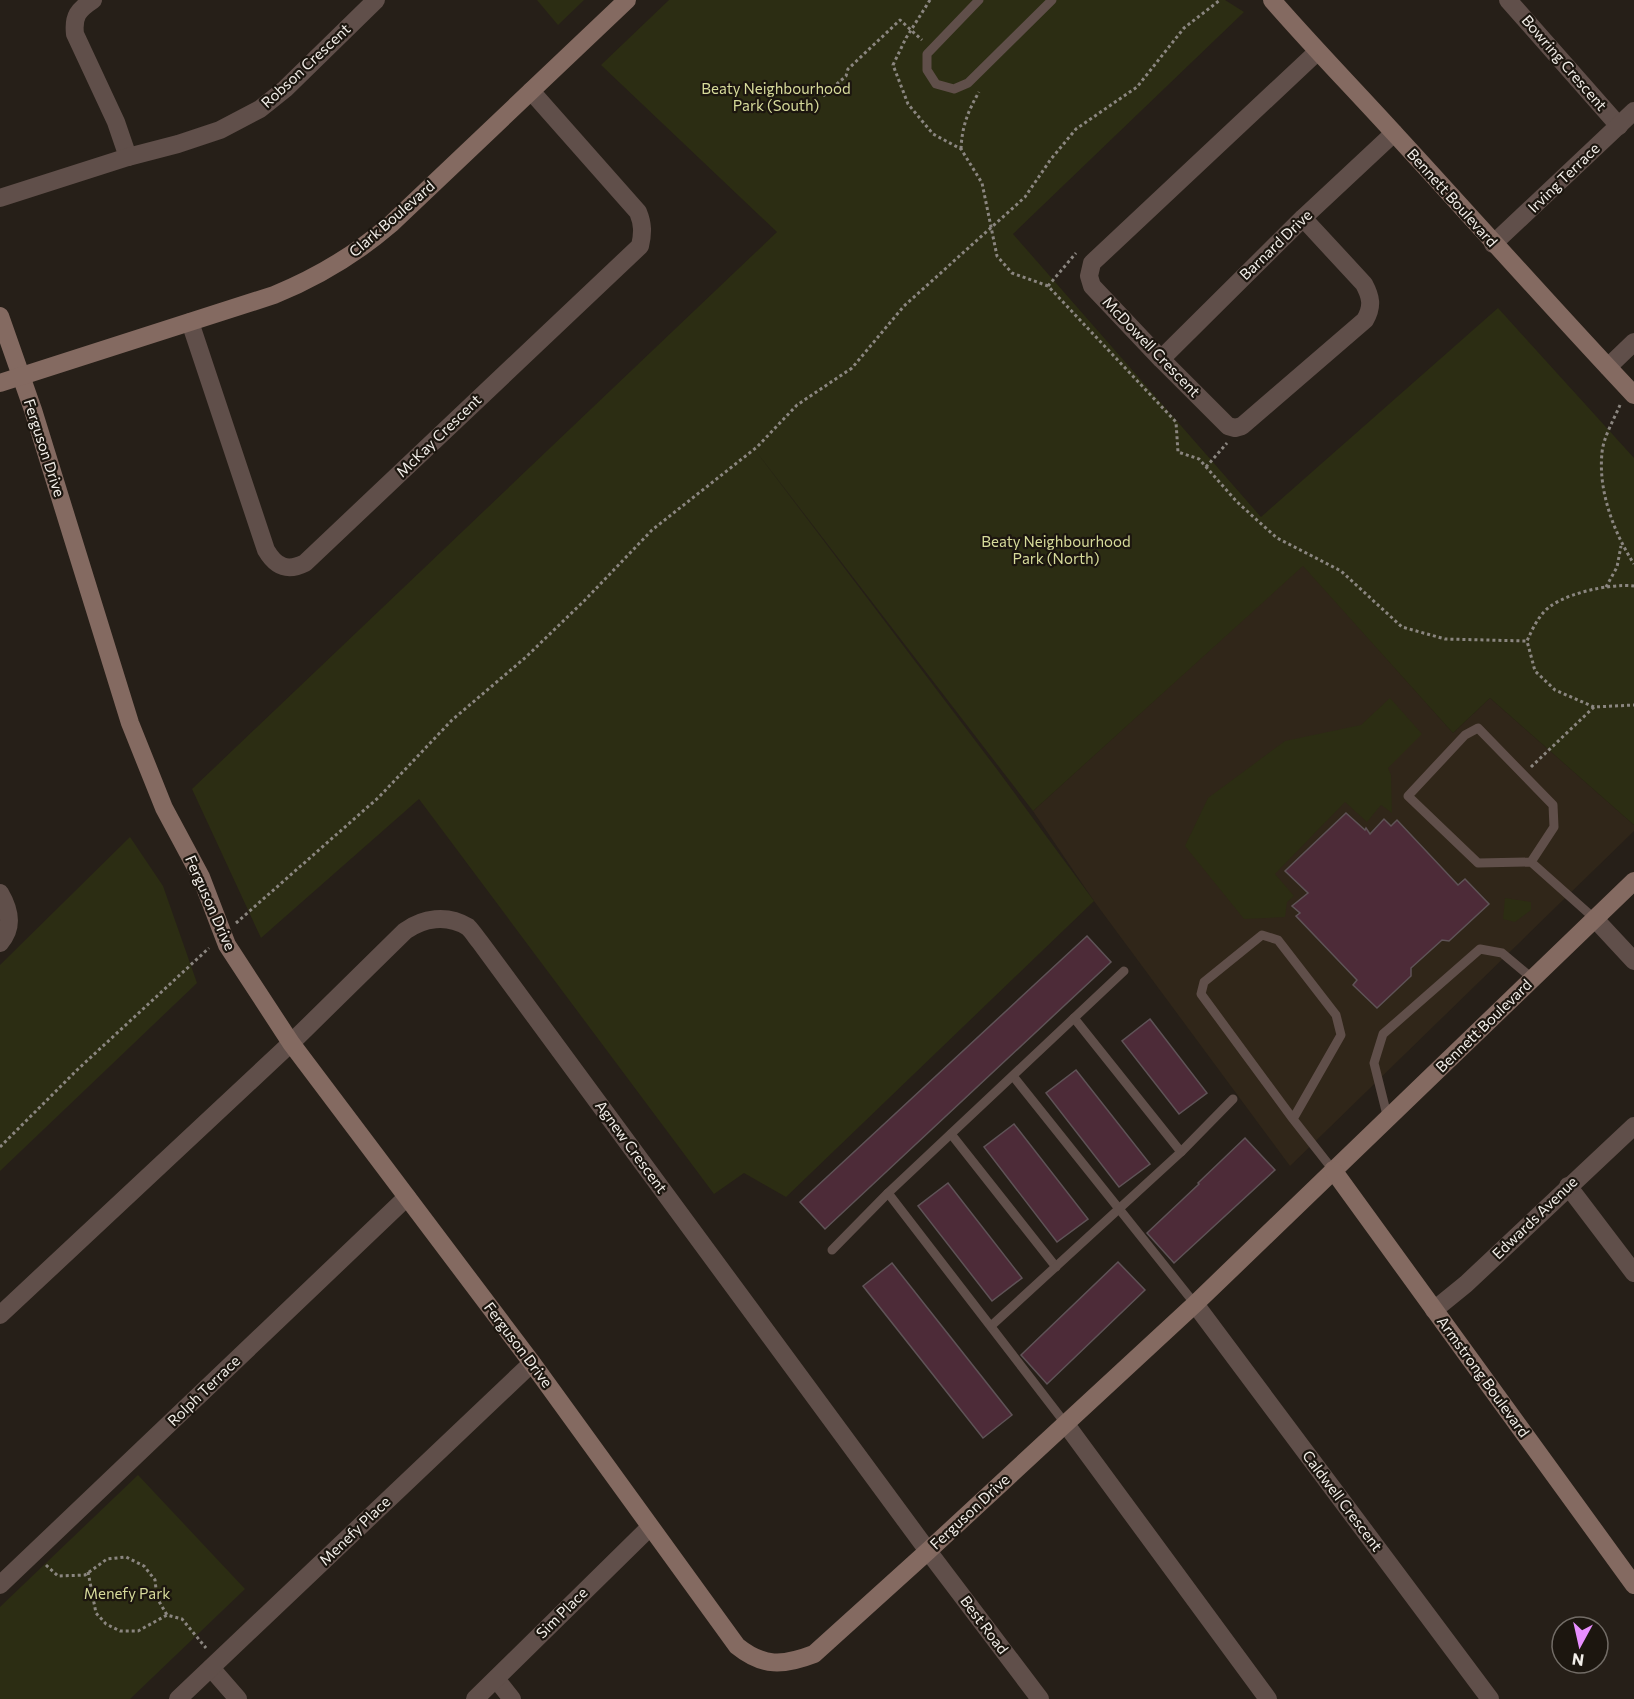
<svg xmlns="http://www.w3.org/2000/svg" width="1634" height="1699" viewBox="0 0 1634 1699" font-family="Commissioner,sans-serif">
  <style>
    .built { fill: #302619 }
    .green { fill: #2c2d13 }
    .building { fill: #4d2b38; stroke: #5f5357; stroke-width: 1.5 }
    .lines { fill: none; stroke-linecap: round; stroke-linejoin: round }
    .path { stroke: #8b8680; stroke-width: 3; stroke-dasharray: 3 3; stroke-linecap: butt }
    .lane { stroke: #604f4a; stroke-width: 9 }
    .street { stroke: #604f4a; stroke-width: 18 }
    .secondary { stroke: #846a61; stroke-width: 18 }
    .labels { text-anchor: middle; stroke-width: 4.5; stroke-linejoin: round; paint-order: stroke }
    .street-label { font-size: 15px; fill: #f2eee9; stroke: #1c160f }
    .park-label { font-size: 15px; fill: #d7db9b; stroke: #1c160f }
  </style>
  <rect width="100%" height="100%" fill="#261f18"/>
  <path class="built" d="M1303,565L1453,733L1490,698L1634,825V831L1290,1166L1094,901L1033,811Z"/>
  <g class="green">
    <path d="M537,0H584L558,25Z"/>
    <path d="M669,0H1225L1244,12L1013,234L1261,517L1498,308L1634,458V825L1490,698L1453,733L1303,566L1033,811L755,450L996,768L1094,901L786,1197L744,1173L714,1194L419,799L261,938L192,789L777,232L601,65Z"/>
    <path d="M1390,698L1422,734L1388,768L1391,775L1392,813L1381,805L1367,822L1345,802L1275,874L1294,896L1287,902L1285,917L1244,919L1185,846L1208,798L1285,741L1361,725Z"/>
    <path d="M130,837L163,886L197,983L0,1171V965Z"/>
    <path d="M1505,898L1531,902V910L1515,922L1503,919Z"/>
    <path d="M138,1475L245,1589L130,1699H0V1607Z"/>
  </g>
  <g class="building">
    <path d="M1346,813L1365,830L1366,828L1370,834L1384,819L1391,826L1397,820L1458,885L1465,879L1489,904L1449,941L1442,940L1411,968V976L1377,1008L1353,985L1357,980L1296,916L1300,913L1292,906L1308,893L1285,871Z"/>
    <path d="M1087,936L1111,962L825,1229L800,1202Z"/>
    <path d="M1150,1019L1207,1093L1179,1114L1122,1041Z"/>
    <path d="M1076,1070L1150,1164L1119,1187L1046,1093Z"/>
    <path d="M1014,1124L1088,1219L1057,1242L984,1147Z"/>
    <path d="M1245,1138L1275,1170L1174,1263L1147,1233L1199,1184L1198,1183Z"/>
    <path d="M948,1183L1022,1278L992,1301L918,1206Z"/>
    <path d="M1118,1262L1145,1290L1047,1384L1021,1355Z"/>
    <path d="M892,1263L1012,1415L983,1438L863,1286Z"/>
  </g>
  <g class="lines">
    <g class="path">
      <path d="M930,0L906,38L893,65L908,104L933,134L961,149L982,183L997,256L1012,273L1048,286L1176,422L1178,452L1199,459L1237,502L1277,538L1341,571L1402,627L1445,639L1527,641"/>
      <path d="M823,96L846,76L848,69L900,20L922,40"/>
      <path d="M961,149C962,126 968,111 979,92"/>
      <path d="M1048,286L1076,253"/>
      <path d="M1620,405C1614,419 1603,438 1602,453C1598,491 1614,533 1634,564"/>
      <path d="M1206,467L1227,443"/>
      <path d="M1634,586C1611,583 1558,594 1543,613C1536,621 1531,632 1527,641L1535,671L1555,690L1594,707L1634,705"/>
      <path d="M1606,587L1617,567L1621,546"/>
      <path d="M1531,767L1594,707"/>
      <path d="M236,923L379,797L452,720L526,657L585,600L652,530L757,447L797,405L852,368L904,306L1025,197L1051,159L1076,129L1137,87L1184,28L1220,0"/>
      <path d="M0,1147L77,1070L209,948"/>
      <path d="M46,1565L58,1576L85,1575L107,1559L126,1557L144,1566L155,1580L157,1598L167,1615L182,1619L206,1648"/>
      <path d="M88,1572L96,1613L106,1624L120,1631H138L167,1615"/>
    </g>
    <g class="lane">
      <path d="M979,0L927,54V70L936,84L954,89L968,83L1052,0"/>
      <path d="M1531,862L1554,827L1553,805L1478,728L1465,735L1408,796L1478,863L1531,862L1595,919"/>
      <path d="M1074,1018L1181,1152"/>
      <path d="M1013,1076L1195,1304"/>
      <path d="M1293,1119L1201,994L1204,982L1262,935L1278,940L1336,1015L1341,1035L1293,1119L1333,1170"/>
      <path d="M1388,1119L1374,1063L1383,1034L1480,949L1502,953L1533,979"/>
      <path d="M951,1134L1056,1267"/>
      <path d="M888,1193L1065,1423"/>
      <path d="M832,1250L888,1193L1124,971"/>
      <path d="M991,1326L1181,1152L1233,1099"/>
    </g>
    <g class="street">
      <path d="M93,0C78,10 73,16 75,34L116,122L128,157"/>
      <path d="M1508,0L1619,126"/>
      <path d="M0,198L128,157L178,144L220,130L260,109L285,89L376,0"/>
      <path d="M1303,218L1364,284C1371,297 1373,306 1365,320L1242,426L1235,428L1228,426L1161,359L1092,286L1089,276L1092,263L1317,52"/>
      <path d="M1493,244L1634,111"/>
      <path d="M190,322L266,550C276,567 287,572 305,563L640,246C643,233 643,224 638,212L531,91"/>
      <path d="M1161,359L1303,218L1394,133"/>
      <path d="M1608,367L1634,342"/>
      <path d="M0,893C10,910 14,927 0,943"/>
      <path d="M1595,919L1634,961"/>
      <path d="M1568,1186L1634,1273"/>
      <path d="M1195,1304L1490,1699"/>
      <path d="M1434,1310L1466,1284L1634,1126"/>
      <path d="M0,1315L291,1043L405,931C423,918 447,914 468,927C472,931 476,937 480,942L928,1551L1040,1699"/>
      <path d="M1065,1423L1268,1699"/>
      <path d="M0,1585L407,1197"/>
      <path d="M211,1668L238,1699"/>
      <path d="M496,1679L512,1699"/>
      <path d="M178,1699L532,1363"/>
      <path d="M475,1699L650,1527"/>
    </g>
    <g class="secondary">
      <path d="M1272,0C1312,46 1354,89 1395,134C1475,221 1553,309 1634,395"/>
      <path d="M0,316L33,410L130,723L164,808L201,877L227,945L291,1043L532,1363L737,1646C763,1667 783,1666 814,1654L928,1551L1195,1304L1634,881"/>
      <path d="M0,383L274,295C318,277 355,255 391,224L627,0"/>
      <path d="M1333,1170L1634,1585"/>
    </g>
  </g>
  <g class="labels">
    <g class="street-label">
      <text transform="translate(1564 63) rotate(49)" y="5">Bowring Crescent</text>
      <text transform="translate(306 66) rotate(-43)" y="5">Robson Crescent</text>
      <text transform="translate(1564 178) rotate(-44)" y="5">Irving Terrace</text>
      <text transform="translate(1452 198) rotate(48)" y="5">Bennett Boulevard</text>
      <text transform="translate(392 219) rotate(-41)" y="5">Clark Boulevard</text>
      <text transform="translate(1276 245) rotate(-44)" y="5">Barnard Drive</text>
      <text transform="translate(1151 347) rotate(46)" y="5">McDowell Crescent</text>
      <text transform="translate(439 436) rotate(-44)" y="5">McKay Crescent</text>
      <text transform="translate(44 448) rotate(72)" y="5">Ferguson Drive</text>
      <text transform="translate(210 903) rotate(66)" y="5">Ferguson Drive</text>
      <text transform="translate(1484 1026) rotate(-44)" y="5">Bennett Boulevard</text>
      <text transform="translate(631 1147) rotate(54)" y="5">Agnew Crescent</text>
      <text transform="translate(1535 1218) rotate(-44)" y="5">Edwards Avenue</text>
      <text transform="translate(518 1345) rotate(53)" y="5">Ferguson Drive</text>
      <text transform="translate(1483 1377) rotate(54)" y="5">Armstrong Boulevard</text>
      <text transform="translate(204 1391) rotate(-44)" y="5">Rolph Terrace</text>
      <text transform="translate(1342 1501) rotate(53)" y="5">Caldwell Crescent</text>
      <text transform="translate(970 1512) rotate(-43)" y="5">Ferguson Drive</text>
      <text transform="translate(355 1531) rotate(-44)" y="5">Menefy Place</text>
      <text transform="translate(562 1613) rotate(-45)" y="5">Sim Place</text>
      <text transform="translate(984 1625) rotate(53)" y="5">Best Road</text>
    </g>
    <g class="park-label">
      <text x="776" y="94">Beaty Neighbourhood<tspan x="776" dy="17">Park (South)</tspan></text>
      <text x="1056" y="547">Beaty Neighbourhood<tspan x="1056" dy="17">Park (North)</tspan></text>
      <text x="127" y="1599">Menefy Park</text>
    </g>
  </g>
  <g transform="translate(1580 1645) rotate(188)"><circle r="28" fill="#1c160f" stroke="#726c66" stroke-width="1.5"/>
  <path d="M0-4.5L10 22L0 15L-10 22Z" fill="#e88eff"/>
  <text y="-9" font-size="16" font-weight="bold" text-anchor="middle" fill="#f2eee9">N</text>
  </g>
</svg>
